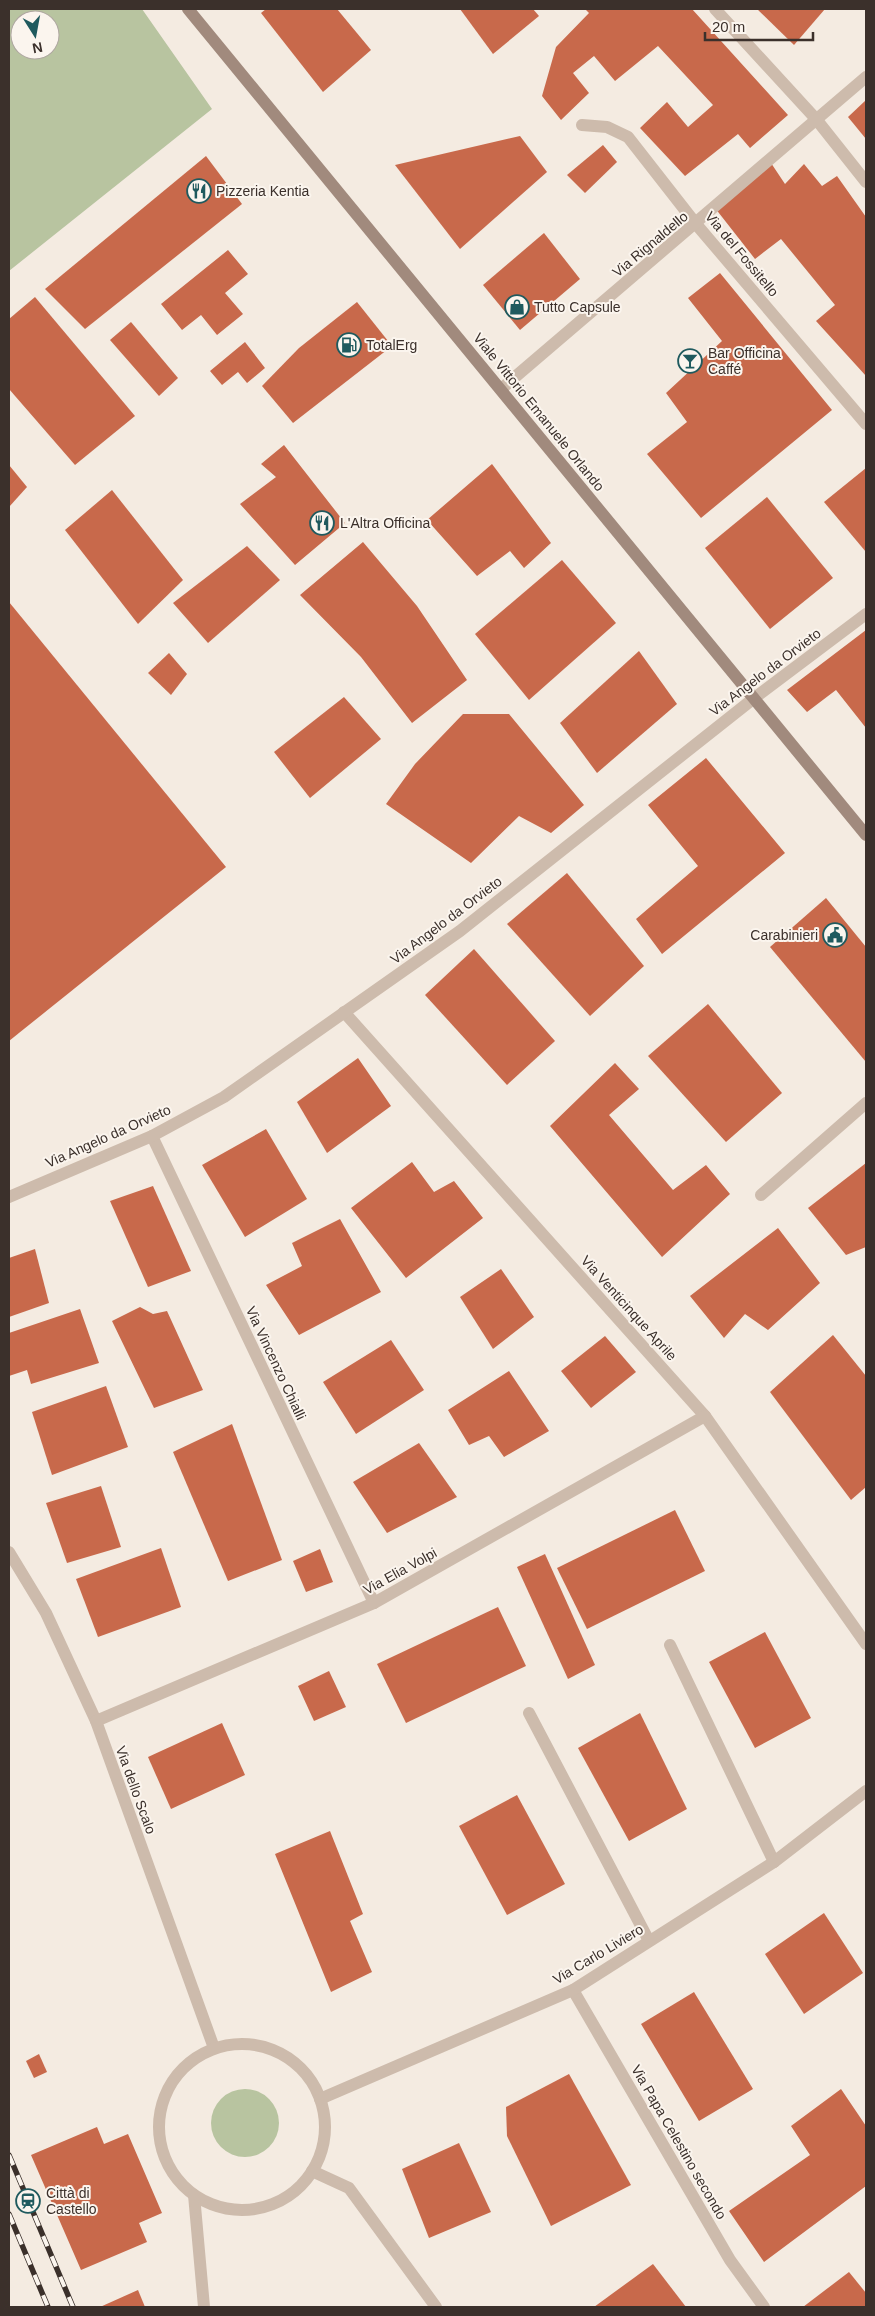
<svg xmlns="http://www.w3.org/2000/svg" width="875" height="2316" viewBox="0 0 875 2316" font-family="Arial,sans-serif">
  <style>
    .green { fill: #b8c4a0; fill-rule: evenodd }
    .building { fill: #c8694b }
    .lines { fill: none; stroke-linecap: round; stroke-linejoin: round }
    .service { stroke: #cdbbac; stroke-width: 12 }
    .minor { stroke: #cdbbac; stroke-width: 12 }
    .secondary { stroke: #a18a7d; stroke-width: 12 }
    .rail-casing { stroke: #3b302b; stroke-width: 5.5 }
    .rail { stroke: #fbf5ee; stroke-width: 4; stroke-dasharray: 11; stroke-linecap: butt }
    .labels { text-anchor: middle; stroke-width: 4; stroke-linejoin: round; paint-order: stroke }
    .poi-label { font-size: 14px; fill: #3b302b; stroke: #fbf5ee; text-anchor: start }
    .street-label { font-size: 14px; fill: #3b302b; stroke: #fbf5ee }
  </style>
  <rect width="100%" height="100%" fill="#f4ebe1"/>
  <g class="green">
    <path d="M9,9H142L212,109L9,271ZM20,20H50V50H20Z"/>
    <circle cx="245" cy="2123" r="34"/>
  </g>
  <g class="building">
    <path d="M266,9H337L371,50L323,92L261,13Z"/>
    <path d="M460,9H533L539,16L493,54Z"/>
    <path d="M585,9H692L788,115L750,148L738,134L685,176L640,128L667,102L688,127L713,105L658,46L615,81L594,56L573,73L589,93L561,120L542,96L556,47L589,13Z"/>
    <path d="M757,9H825L794,45Z"/>
    <path d="M866,100V139L848,117Z"/>
    <path d="M520,136L547,172L460,249L395,165Z"/>
    <path d="M603,145L617,162L585,193L567,175Z"/>
    <path d="M206,156L242,204L85,329L45,289Z"/>
    <path d="M769,160L785,184L804,164L822,186L837,176L866,217V376L816,321L835,305L781,239L755,259L715,208Z"/>
    <path d="M544,233L580,279L520,330L483,285Z"/>
    <path d="M228,250L248,274L225,293L243,314L217,335L201,315L182,330L161,304Z"/>
    <path d="M720,273L832,410L701,518L647,454L687,422L666,393L722,341L688,298Z"/>
    <path d="M35,297L135,416L75,465L9,389V319Z"/>
    <path d="M357,302L392,346L293,423L262,386L299,348Z"/>
    <path d="M131,322L178,378L159,396L110,340Z"/>
    <path d="M245,342L265,368L247,383L238,372L222,385L210,371Z"/>
    <path d="M284,445L345,523L295,565L240,504L276,477L261,464Z"/>
    <path d="M492,464L551,543L524,568L510,551L477,576L427,520Z"/>
    <path d="M9,465L27,487L9,507Z"/>
    <path d="M866,468V552L824,502Z"/>
    <path d="M112,490L183,580L138,624L65,530Z"/>
    <path d="M767,497L833,578L770,629L705,548Z"/>
    <path d="M363,542L417,606L467,680L412,723L361,657L300,595Z"/>
    <path d="M247,546L280,580L208,643L173,603Z"/>
    <path d="M562,560L616,623L529,700L475,634Z"/>
    <path d="M9,602L226,867L9,1041Z"/>
    <path d="M866,630V728L836,690L807,712L787,690Z"/>
    <path d="M639,651L677,704L597,773L560,723Z"/>
    <path d="M169,653L187,674L171,695L148,673Z"/>
    <path d="M344,697L381,739L310,798L274,752Z"/>
    <path d="M463,714H509L584,805L551,833L519,816L471,863L386,804L415,764Z"/>
    <path d="M706,758L785,853L662,954L636,919L698,866L648,805Z"/>
    <path d="M567,873L644,966L590,1016L507,924Z"/>
    <path d="M826,898L866,947V1062L770,947Z"/>
    <path d="M474,949L555,1041L507,1085L425,995Z"/>
    <path d="M708,1004L782,1093L726,1142L648,1056Z"/>
    <path d="M358,1058L391,1106L327,1153L297,1102Z"/>
    <path d="M615,1063L639,1089L609,1115L673,1190L706,1165L730,1194L662,1257L550,1126Z"/>
    <path d="M266,1129L307,1199L245,1237L202,1165Z"/>
    <path d="M412,1162L434,1192L454,1181L483,1218L406,1278L351,1208Z"/>
    <path d="M866,1163V1247L846,1255L808,1208Z"/>
    <path d="M153,1186L191,1271L148,1287L110,1201Z"/>
    <path d="M340,1219L381,1292L299,1335L266,1285L302,1266L292,1243Z"/>
    <path d="M778,1228L820,1283L768,1330L745,1314L724,1338L690,1296Z"/>
    <path d="M35,1249L49,1303L9,1317V1258Z"/>
    <path d="M501,1269L534,1317L493,1349L460,1297Z"/>
    <path d="M140,1307L153,1314L167,1311L203,1390L154,1408L112,1321Z"/>
    <path d="M80,1309L99,1363L31,1384L27,1370L9,1376V1333Z"/>
    <path d="M833,1335L866,1376V1487L851,1500L770,1392Z"/>
    <path d="M605,1336L636,1372L591,1408L561,1371Z"/>
    <path d="M391,1340L424,1390L356,1434L323,1382Z"/>
    <path d="M509,1371L549,1431L504,1457L489,1436L469,1445L448,1410Z"/>
    <path d="M106,1386L128,1447L52,1475L32,1412Z"/>
    <path d="M232,1424L282,1560L228,1581L173,1452Z"/>
    <path d="M419,1443L457,1497L387,1533L353,1482Z"/>
    <path d="M101,1486L121,1547L67,1563L46,1503Z"/>
    <path d="M675,1510L705,1571L587,1629L557,1568Z"/>
    <path d="M161,1548L181,1607L98,1637L76,1579Z"/>
    <path d="M320,1549L333,1582L306,1592L293,1561Z"/>
    <path d="M545,1554L595,1665L568,1679L517,1567Z"/>
    <path d="M498,1607L526,1666L406,1723L377,1664Z"/>
    <path d="M765,1632L811,1718L755,1748L709,1662Z"/>
    <path d="M329,1671L346,1707L314,1721L298,1686Z"/>
    <path d="M640,1713L687,1809L629,1841L578,1748Z"/>
    <path d="M222,1723L245,1775L171,1809L148,1757Z"/>
    <path d="M517,1795L565,1884L507,1915L459,1826Z"/>
    <path d="M330,1831L363,1914L350,1921L372,1972L331,1992L275,1854Z"/>
    <path d="M824,1913L863,1973L804,2014L765,1954Z"/>
    <path d="M694,1992L753,2089L699,2121L641,2024Z"/>
    <path d="M39,2054L47,2072L34,2078L26,2061Z"/>
    <path d="M569,2074L631,2185L551,2226L507,2136L506,2107Z"/>
    <path d="M841,2089L866,2126V2186L764,2262L729,2211L810,2155L791,2126Z"/>
    <path d="M97,2127L104,2144L128,2134L162,2213L139,2223L147,2242L81,2270L31,2155Z"/>
    <path d="M459,2143L491,2212L429,2238L402,2169Z"/>
    <path d="M653,2264L686,2307H594Z"/>
    <path d="M849,2272L866,2293V2307H803Z"/>
    <path d="M138,2290L145,2307H100Z"/>
  </g>
  <g class="lines">
    <g class="service">
      <path d="M670,1645L774,1862"/>
      <path d="M529,1713L649,1941"/>
    </g>
    <g class="minor">
      <path d="M715,9L816,119L866,182"/>
      <path d="M582,125L607,127L628,137L696,224L866,424"/>
      <path d="M501,389L866,77"/>
      <path d="M344,1012L705,1416L866,1644"/>
      <path d="M152,1136L374,1603"/>
      <path d="M761,1195L866,1103"/>
      <path d="M9,1197L152,1136L224,1097L460,931L753,699L866,614"/>
      <path d="M9,1552L46,1613L96,1721L214,2048"/>
      <path d="M96,1721L374,1603L705,1416"/>
      <path d="M573,1990L730,2260L764,2307"/>
      <circle cx="242" cy="2127" r="83"/>
      <path d="M320,2099L573,1990L774,1862L866,1791"/>
      <path d="M312,2171L349,2188L436,2307"/>
      <path d="M194,2195L204,2307"/>
    </g>
    <path class="secondary" d="M188,9L866,835"/>
    <g class="rail-casing">
      <g id="rail">
        <path d="M9,2155L73,2307"/>
        <path d="M9,2214L48,2307"/>
      </g>
    </g>
    <use href="#rail" class="rail"/>
  </g>
  <defs>
    <g id="restaurant-ring" transform="scale(1.25)"><circle r="9.5" fill="#fbf5ee" stroke="#1f5a5e" stroke-width="1.5"/><path d="M-5-6h1v4h1v-4h1v4h1v-4h1v5L-1.5 .5V6h-2V.5L-5-1ZM5-6V6H3V1.5H1.5Q1.5-4 5-6Z" fill="#1f5a5e"/></g>
    <g id="shop-ring" transform="scale(1.25)"><circle r="9.5" fill="#fbf5ee" stroke="#1f5a5e" stroke-width="1.5"/><path d="M-5-2.5h2.3a2.7 3.5 0 0 1 5.4 0H5L5.5 6h-11ZM-1.5-2.5h3a1.5 2.3 0 0 0-3 0Z" fill="#1f5a5e"/></g>
    <g id="fuel-ring" transform="scale(1.25)"><circle r="9.5" fill="#fbf5ee" stroke="#1f5a5e" stroke-width="1.5"/><path d="M-5.5-6h7V0h2V4h1.3V-2.5L3-4.5l.8-.8L6-3V5H2.5V1h-1V6h-7ZM-4.2-4.7v3.2H.2V-4.7Z" fill="#1f5a5e"/></g>
    <g id="bar-ring" transform="scale(1.25)"><circle r="9.5" fill="#fbf5ee" stroke="#1f5a5e" stroke-width="1.5"/><path d="M-6-5H6L.8 .8V4.5H3.5V6h-7V4.5H-.8V.8Z" fill="#1f5a5e"/></g>
    <g id="civic-ring" transform="scale(1.25)"><circle r="9.5" fill="#fbf5ee" stroke="#1f5a5e" stroke-width="1.5"/><path d="M-.6-6.5H3V-4.5H.6V-3L4-1V1h2V6H-6V1h2V-1L-.6-3ZM-1.2 2.5V6h2.4V2.5Z" fill="#1f5a5e"/></g>
    <g id="station-ring" transform="scale(1.25)"><circle r="9.5" fill="#fbf5ee" stroke="#1f5a5e" stroke-width="1.5"/><path d="M-3-6H3Q5-6 5-4V2Q5 4 3 4L4.5 6H3L1.5 4h-3L-3 6H-4.5L-3 4Q-5 4-5 2V-4Q-5-6-3-6ZM-3.5-4v3h7v-3ZM-3.5 1v1.5H-2V1ZM2 1v1.5H3.5V1Z" fill="#1f5a5e"/></g>
  </defs>
  <g fill-rule="evenodd">
    <use href="#restaurant-ring" x="199" y="191"/>
    <use href="#shop-ring" x="517" y="307"/>
    <use href="#fuel-ring" x="349" y="345"/>
    <use href="#bar-ring" x="690" y="361"/>
    <use href="#restaurant-ring" x="322" y="523"/>
    <use href="#civic-ring" x="835" y="935"/>
    <use href="#station-ring" x="28" y="2201"/>
  </g>
  <g class="labels">
    <g class="poi-label">
      <text x="216" y="196">Pizzeria Kentia</text>
      <text x="534" y="312">Tutto Capsule</text>
      <text x="366" y="350">TotalErg</text>
      <text x="708" y="358">Bar Officina<tspan x="708" dy="16">Caffé</tspan></text>
      <text x="340" y="528">L'Altra Officina</text>
      <text x="818" y="940" text-anchor="end">Carabinieri</text>
      <text x="46" y="2198">Città di<tspan x="46" dy="16">Castello</tspan></text>
    </g>
    <g class="street-label">
      <text transform="translate(650 244) rotate(-40)" y="5">Via Rignaldello</text>
      <text transform="translate(742 254) rotate(50)" y="5">Via del Fossitello</text>
      <text transform="translate(539 412) rotate(51)" y="5">Viale Vittorio Emanuele Orlando</text>
      <text transform="translate(765 672) rotate(-37)" y="5">Via Angelo da Orvieto</text>
      <text transform="translate(446 920) rotate(-37)" y="5">Via Angelo da Orvieto</text>
      <text transform="translate(108 1136) rotate(-24)" y="5">Via Angelo da Orvieto</text>
      <text transform="translate(629 1308) rotate(48)" y="5">Via Venticinque Aprile</text>
      <text transform="translate(276 1363) rotate(65)" y="5">Via Vincenzo Chialli</text>
      <text transform="translate(400 1571) rotate(-29)" y="5">Via Elia Volpi</text>
      <text transform="translate(136 1790) rotate(70)" y="5">Via dello Scalo</text>
      <text transform="translate(598 1954) rotate(-31)" y="5">Via Carlo Liviero</text>
      <text transform="translate(679 2142) rotate(60)" y="5">Via Papa Celestino secondo</text>
    </g>
  </g>
  <rect width="875" height="2316" fill="none" stroke="#3b302b" stroke-width="20"/>
  <g transform="translate(35 35) rotate(169)"><circle r="24" fill="#fbf5ee" stroke="#aea6a0"/>
  <path d="M0-4L9 19L0 12L-9 19Z" fill="#1f5a5e"/>
  <text y="-8" font-size="14" font-weight="bold" text-anchor="middle" fill="#3b302b">N</text>
  </g>
  <path d="M705 32v8h108v-8" fill="none" stroke="#3b302b" stroke-width="2.5"/>
  <text x="712" y="32" font-size="15" fill="#3b302b" stroke="#fbf5ee" stroke-width="4" paint-order="stroke">20 m</text>
</svg>
